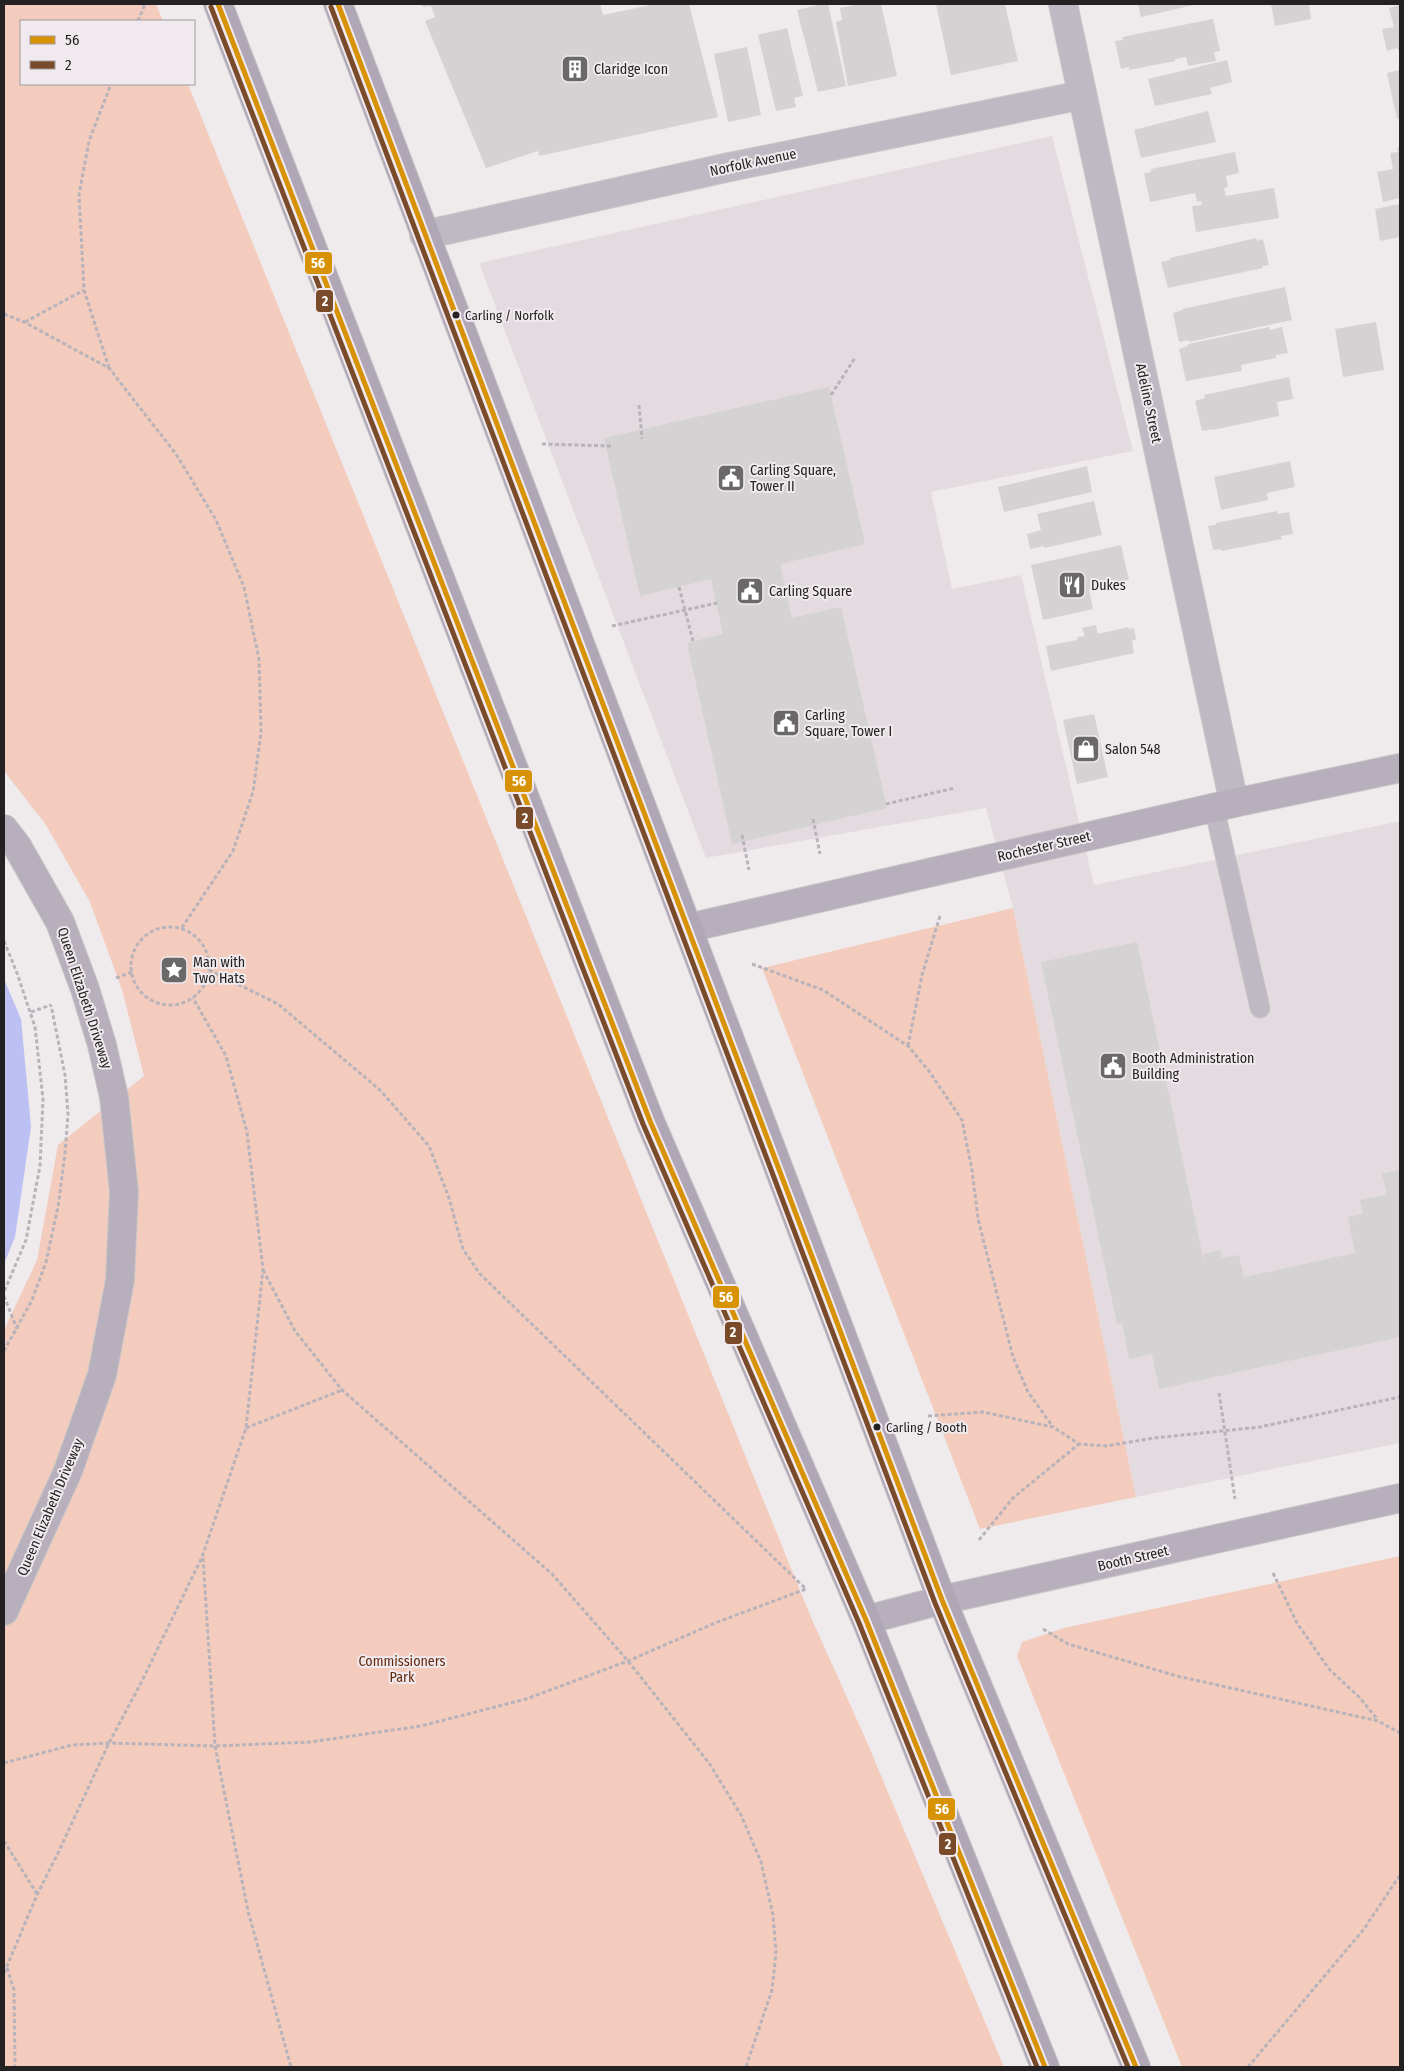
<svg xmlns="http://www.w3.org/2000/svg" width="1404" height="2071" viewBox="0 0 1404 2071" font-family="'Fira Sans Condensed',sans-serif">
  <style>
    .built { fill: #e4dbe0 }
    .green { fill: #f3ccbd }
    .water { fill: #bcc0f3 }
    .building { fill: #d4d2d2 }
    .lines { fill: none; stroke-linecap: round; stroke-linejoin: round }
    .lane-casing { stroke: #c9c7c8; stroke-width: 21 }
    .street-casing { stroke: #c9c7c8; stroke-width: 30 }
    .secondary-casing { stroke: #c9c7c8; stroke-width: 30 }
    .primary-casing { stroke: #c9c7c8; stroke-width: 30 }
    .path { stroke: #b8b3bb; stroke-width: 3; stroke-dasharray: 4 2.5; stroke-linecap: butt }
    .lane { stroke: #bfb9c4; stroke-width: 19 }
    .street { stroke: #bfb9c4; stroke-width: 28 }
    .secondary { stroke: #b7afbc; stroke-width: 28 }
    .primary { stroke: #b0a7b6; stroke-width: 28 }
    .bus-1-casing { stroke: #f0eaee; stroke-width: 9 }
    .bus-2-casing { stroke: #f0eaee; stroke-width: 9 }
    .bus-1 { stroke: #d79205; stroke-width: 5 }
    .bus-2 { stroke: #7a4b2a; stroke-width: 5 }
    .bus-dot { fill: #232122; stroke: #f0eaee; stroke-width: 2 }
    .labels { text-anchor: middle; stroke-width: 4; stroke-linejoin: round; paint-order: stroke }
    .bus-label { font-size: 13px; fill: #232122; stroke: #f0eaee; text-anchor: start }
    .poi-label { font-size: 14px; fill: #232122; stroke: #f0eaee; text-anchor: start }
    .street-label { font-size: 14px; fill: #232122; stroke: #f0eaee }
    .park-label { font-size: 14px; fill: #64280c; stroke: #f0eaee }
    .line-badge { stroke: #f0eaee; stroke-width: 2 }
    .badge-label { font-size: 14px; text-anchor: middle; font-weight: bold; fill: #fff }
  </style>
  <rect width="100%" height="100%" fill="#efebed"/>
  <path class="built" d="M1052,136L1133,451L931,492L952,589L1021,575L1094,885L1400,821V1443L1136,1497L1013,908L986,808L706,858L479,263Z"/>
  <g class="green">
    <path d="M4,4H156L163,21H21V84H188L810,1615L866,1740L1004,2067H4V1330L37,1260L58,1145L144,1076L122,990L90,902L46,825L4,771Z"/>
    <path d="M1013,908L1136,1497L980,1529L762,968Z"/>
    <path d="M1400,1556V2067H1182L1017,1656L1022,1642L1064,1628Z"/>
  </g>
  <path class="water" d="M4,979L21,1019L31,1127L15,1237L4,1264Z"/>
  <g class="building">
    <path d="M419,4H600L603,15L655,4H689L718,117L539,156L538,151L486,168L425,21L435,17L431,6L424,7Z"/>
    <path d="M822,4H828L846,86L818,92L797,10Z"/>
    <path d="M859,4H881L897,76L848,86L836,22L842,20L840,8Z"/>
    <path d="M936,4H1005L1018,61L951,75Z"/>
    <path d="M1138,4H1198L1141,17Z"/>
    <path d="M1271,4H1309L1311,19L1275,26Z"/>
    <path d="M1400,5V50H1398L1397,48L1387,51L1382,29L1394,27L1389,8Z"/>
    <path d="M1213,19L1220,51L1214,52L1216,61L1188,66L1186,57L1175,59V61L1129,70V67L1121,69L1115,41L1123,40L1122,37Z"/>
    <path d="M787,28L803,96L794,98L796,107L776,111L758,35Z"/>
    <path d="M747,47L761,115L728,122L714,54Z"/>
    <path d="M1227,60L1232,82L1210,88L1212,94L1155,106L1148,79Z"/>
    <path d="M1400,70V118L1397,119L1387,73Z"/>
    <path d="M1208,111L1216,142L1141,158L1134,130Z"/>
    <path d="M1400,147V198L1383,202L1377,172L1393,169L1390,153L1398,152L1397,148Z"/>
    <path d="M1235,152L1239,173L1226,176L1228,187L1224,188L1226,196L1274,188L1279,218L1196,232L1192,206L1202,205L1201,201L1197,202L1195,193L1150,202L1144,173L1151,172V169Z"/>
    <path d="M1400,204V237L1380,241L1375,209Z"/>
    <path d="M1256,238L1257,241L1263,239L1269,265L1262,266L1263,268L1168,288L1161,262L1171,260L1170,258Z"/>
    <path d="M1285,287L1292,320L1189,342V340L1179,342L1173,313L1183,310L1182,309Z"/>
    <path d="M1376,322L1384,370L1343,377L1335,329Z"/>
    <path d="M1269,327L1270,330L1282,327L1288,353L1276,355V358L1241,365L1242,371L1186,381L1179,349L1188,346V344Z"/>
    <path d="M1289,377L1293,399L1277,402L1279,416L1213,430V429L1202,431L1195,401L1205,398L1204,395Z"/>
    <path d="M829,387L865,544L780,564L792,618L841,607L887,808L732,844L687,643L723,634L711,579L640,596L604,438Z"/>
    <path d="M1290,461L1295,487L1267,493L1268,500L1221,510L1214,477Z"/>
    <path d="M1087,466L1092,492L1004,512L998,487Z"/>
    <path d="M1094,501L1102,535L1045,548L1044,546L1030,549L1027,534L1041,530L1037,514Z"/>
    <path d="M1277,511L1278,514L1289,512L1293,534L1281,536L1282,539L1221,551V549L1213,550L1208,526L1216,525V523Z"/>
    <path d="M1121,545L1129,580L1089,589L1093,609L1043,620L1031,565Z"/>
    <path d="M1096,625L1098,634L1128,627L1129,629L1134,628L1136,639L1132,641L1134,653L1051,671L1046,646L1077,640V637L1085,636L1082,628Z"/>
    <path d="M1094,714L1108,777L1077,784L1063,720Z"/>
    <path d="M1137,942L1204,1262V1254L1220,1250L1222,1258L1239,1255L1244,1277L1355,1253L1348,1217L1363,1214L1360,1200L1387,1195L1382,1174L1400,1170V1337L1159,1389L1152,1354L1129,1359L1122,1323L1117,1324L1041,962Z"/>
  </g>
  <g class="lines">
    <g class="lane-casing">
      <path id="lane" d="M1214,807L1260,1008"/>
    </g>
    <g class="street-casing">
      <g id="street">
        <path d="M1063,4L1234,803"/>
        <path d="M424,235L725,168L1082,95"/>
      </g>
    </g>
    <g class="secondary-casing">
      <g id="secondary">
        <path d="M4,829L17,846L60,922L85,989L102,1045L114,1097L124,1192L120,1280L102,1375L68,1471L4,1611"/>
        <path d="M688,928L1234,803L1400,768"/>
        <path d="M866,1620L942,1600L1400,1498"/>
      </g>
    </g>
    <g class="primary-casing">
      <g id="primary">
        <path d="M218,4L650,1121L866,1620L1045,2067"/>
        <path d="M338,4L942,1600L1136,2067"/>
      </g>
    </g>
    <g class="path">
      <path d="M138,21L145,4"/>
      <path d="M4,314L24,322L109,368L176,454L216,520L244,587L259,659L261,732L253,792L233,851L181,929"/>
      <path d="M25,322L84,290"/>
      <path d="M109,368L84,290L79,195L89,141L111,84"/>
      <path d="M831,395L855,358"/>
      <path d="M639,405L642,439"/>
      <path d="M542,444L611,446"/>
      <path d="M679,587L693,641"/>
      <path d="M612,626L717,603"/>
      <path d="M886,804L955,788"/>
      <path d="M813,819L820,854"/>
      <path d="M742,835L749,870"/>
      <circle cx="170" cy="966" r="39"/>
      <path d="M4,941L17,973L35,1027L43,1099L40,1166L26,1240L4,1292"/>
      <path d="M752,964L823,990L908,1046L929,1071L962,1120L972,1170L978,1219L1013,1357L1028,1392L1053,1427"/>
      <path d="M116,978L132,972"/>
      <path d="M31,1012L51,1005"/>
      <path d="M908,1046L922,975L940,916"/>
      <path d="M263,1270L295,1331L342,1390L552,1574L628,1661L709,1763L741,1815L761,1862L773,1915L776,1952L772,1990L746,2067"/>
      <path d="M4,1296L17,1329"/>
      <path d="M4,1351L32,1300L46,1262L58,1207L65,1154L68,1114L65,1075L51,1005"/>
      <path d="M1219,1393L1235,1499"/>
      <path d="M928,1416L983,1412L1053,1427L1079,1444L1106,1446L1154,1438L1260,1427L1400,1397"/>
      <path d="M246,1428L342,1390"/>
      <path d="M979,1540L1013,1498L1079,1444"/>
      <path d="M203,1558L215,1746L248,1911L291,2067"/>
      <path d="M1273,1573L1297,1623L1329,1669L1360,1698L1378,1720"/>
      <path d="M1043,1629L1068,1644L1177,1676L1378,1721L1400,1733"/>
      <path d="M4,1763L72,1745L109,1743L215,1746L310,1742L421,1726L526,1699L628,1661L715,1623L806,1589L480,1274L463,1249L449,1198L429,1146L380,1090L278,1004L209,970"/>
      <path d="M4,1841L37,1894"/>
      <path d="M7,1968L14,1990L15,2067"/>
      <path d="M4,1973L37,1895L58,1853L109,1743L141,1683L202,1557L246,1428L263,1269L247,1132L226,1056L193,998"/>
      <path d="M1248,2067L1364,1929L1400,1875"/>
    </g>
    <use href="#lane" class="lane"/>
    <use href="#street" class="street"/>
    <use href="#secondary" class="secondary"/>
    <use href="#primary" class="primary"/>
    <g class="bus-1-casing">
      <g id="bus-1">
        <path d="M218,4L650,1121L866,1620L1045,2067"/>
        <path d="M338,4L942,1600L1136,2067"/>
      </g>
    </g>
    <g class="bus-2-casing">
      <g id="bus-2">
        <path d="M211,7L643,1124L859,1623L1037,2067"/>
        <path d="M331,7L935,1603L1128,2067"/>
      </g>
    </g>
    <use href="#bus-1" class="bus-1"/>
    <use href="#bus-2" class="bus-2"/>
  </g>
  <defs>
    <g id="building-square" transform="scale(1.4375)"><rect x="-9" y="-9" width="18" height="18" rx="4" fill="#6a6869" stroke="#f0eaee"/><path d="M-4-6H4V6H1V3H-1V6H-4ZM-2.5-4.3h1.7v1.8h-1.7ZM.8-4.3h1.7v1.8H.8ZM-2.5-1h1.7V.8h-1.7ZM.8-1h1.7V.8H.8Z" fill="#fff"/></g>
    <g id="civic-square" transform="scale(1.4375)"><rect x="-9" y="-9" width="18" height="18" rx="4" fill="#6a6869" stroke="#f0eaee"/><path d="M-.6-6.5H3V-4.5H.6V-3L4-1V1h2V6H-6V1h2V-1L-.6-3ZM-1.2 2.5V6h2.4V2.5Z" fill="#fff"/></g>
    <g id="restaurant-square" transform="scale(1.4375)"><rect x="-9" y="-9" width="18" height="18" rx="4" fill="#6a6869" stroke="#f0eaee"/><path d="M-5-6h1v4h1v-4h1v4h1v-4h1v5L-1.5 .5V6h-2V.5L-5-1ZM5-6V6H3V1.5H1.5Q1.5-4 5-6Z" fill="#fff"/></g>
    <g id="shop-square" transform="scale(1.4375)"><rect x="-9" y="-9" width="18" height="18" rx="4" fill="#6a6869" stroke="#f0eaee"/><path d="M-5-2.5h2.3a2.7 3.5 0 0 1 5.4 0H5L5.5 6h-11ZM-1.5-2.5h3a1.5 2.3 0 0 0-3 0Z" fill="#fff"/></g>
    <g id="sight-square" transform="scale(1.4375)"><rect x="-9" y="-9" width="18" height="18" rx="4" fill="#6a6869" stroke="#f0eaee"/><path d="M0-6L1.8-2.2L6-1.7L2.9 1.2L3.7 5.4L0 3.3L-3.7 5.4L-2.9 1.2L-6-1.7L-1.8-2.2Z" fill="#fff"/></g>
  </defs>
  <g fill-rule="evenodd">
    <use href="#building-square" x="575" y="69"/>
    <use href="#civic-square" x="731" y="478"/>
    <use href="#restaurant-square" x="1072" y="585"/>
    <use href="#civic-square" x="750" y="591"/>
    <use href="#civic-square" x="786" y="723"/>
    <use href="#shop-square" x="1086" y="749"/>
    <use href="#sight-square" x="174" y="970"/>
    <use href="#civic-square" x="1113" y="1066"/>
  </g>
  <g class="bus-dot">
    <circle cx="456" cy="315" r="4.5"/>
    <circle cx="877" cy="1427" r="4.5"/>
  </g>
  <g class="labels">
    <g class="bus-label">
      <text x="465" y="320">Carling / Norfolk</text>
      <text x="886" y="1432">Carling / Booth</text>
    </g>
    <g class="poi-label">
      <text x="594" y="74">Claridge Icon</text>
      <text x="750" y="475">Carling Square,<tspan x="750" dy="16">Tower II</tspan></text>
      <text x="1091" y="590">Dukes</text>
      <text x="769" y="596">Carling Square</text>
      <text x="805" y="720">Carling<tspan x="805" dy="16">Square, Tower I</tspan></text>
      <text x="1105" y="754">Salon 548</text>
      <text x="193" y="967">Man with<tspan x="193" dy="16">Two Hats</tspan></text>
      <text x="1132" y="1063">Booth Administration<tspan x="1132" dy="16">Building</tspan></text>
    </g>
    <g class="street-label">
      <text transform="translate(753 162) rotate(-12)" y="5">Norfolk Avenue</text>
      <text transform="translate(1149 403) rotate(78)" y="5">Adeline Street</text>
      <text transform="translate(1044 846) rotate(-13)" y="5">Rochester Street</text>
      <text transform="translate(85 998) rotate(72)" y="5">Queen Elizabeth Driveway</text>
      <text transform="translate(50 1507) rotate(-67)" y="5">Queen Elizabeth Driveway</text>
      <text transform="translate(1133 1558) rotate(-13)" y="5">Booth Street</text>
    </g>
    <g class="park-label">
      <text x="402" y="1666">Commissioners<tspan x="402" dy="16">Park</tspan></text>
    </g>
  </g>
  <g class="line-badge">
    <rect x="304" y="251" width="29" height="24" rx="5" fill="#d79205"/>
    <rect x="315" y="289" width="19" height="24" rx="5" fill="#7a4b2a"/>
    <rect x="504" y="769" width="29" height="24" rx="5" fill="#d79205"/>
    <rect x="515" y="806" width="19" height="24" rx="5" fill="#7a4b2a"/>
    <rect x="712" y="1285" width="28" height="24" rx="5" fill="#d79205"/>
    <rect x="724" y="1321" width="19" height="24" rx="5" fill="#7a4b2a"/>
    <rect x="927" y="1797" width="29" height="24" rx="5" fill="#d79205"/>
    <rect x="938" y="1832" width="19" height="24" rx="5" fill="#7a4b2a"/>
  </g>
  <g class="badge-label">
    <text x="318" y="268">56</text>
    <text x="325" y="306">2</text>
    <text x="519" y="786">56</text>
    <text x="525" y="823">2</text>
    <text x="726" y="1302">56</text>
    <text x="733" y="1337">2</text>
    <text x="942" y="1814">56</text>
    <text x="948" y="1849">2</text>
  </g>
  <rect width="1404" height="2071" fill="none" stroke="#232122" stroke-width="10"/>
  <rect x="20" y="20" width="175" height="65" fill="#f0eaee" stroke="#9e9a9c"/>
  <rect x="30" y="36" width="25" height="8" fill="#d79205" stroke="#9e9a9c"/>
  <text x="65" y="45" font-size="15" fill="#232122">56</text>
  <rect x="30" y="61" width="25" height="8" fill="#7a4b2a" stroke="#9e9a9c"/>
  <text x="65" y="70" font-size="15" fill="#232122">2</text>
</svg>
